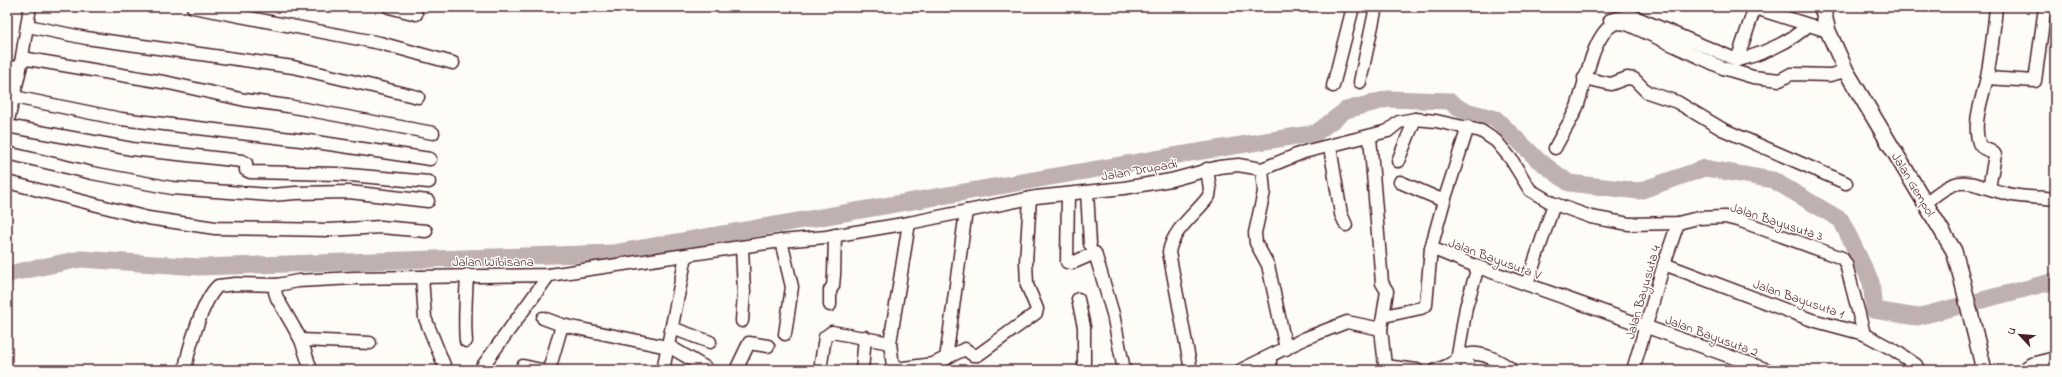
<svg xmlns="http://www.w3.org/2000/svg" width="2062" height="377" viewBox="0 0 2062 377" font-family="'Indie Flower',sans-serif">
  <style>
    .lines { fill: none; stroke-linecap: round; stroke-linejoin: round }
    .river { stroke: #c0b1b1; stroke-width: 17 }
    .minor-casing { stroke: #4a1f2b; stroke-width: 15 }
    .major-casing { stroke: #4a1f2b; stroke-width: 18 }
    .minor { stroke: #fdfcf7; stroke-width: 12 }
    .major { stroke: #fdfcf7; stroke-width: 15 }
    .labels { text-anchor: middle; stroke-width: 3; stroke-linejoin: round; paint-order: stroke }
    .street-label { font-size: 13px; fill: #4a1f2b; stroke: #fdfcf7 }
  </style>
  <rect width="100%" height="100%" fill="#fdfcf7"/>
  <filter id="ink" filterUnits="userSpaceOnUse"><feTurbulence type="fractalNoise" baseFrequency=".025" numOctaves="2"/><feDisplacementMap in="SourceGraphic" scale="8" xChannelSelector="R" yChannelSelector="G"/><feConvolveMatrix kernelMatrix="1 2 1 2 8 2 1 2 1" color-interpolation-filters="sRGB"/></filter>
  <g filter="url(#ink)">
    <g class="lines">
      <path class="river" d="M7,275L12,273L81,259L199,267L613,253L1172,156L1316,133L1346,110L1388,99L1449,101L1462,110L1496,119L1538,160L1569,183L1639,191L1705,168L1773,180L1841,220L1871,282L1874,310L1917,317L2055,281"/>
      <g class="minor-casing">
        <g id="minor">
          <path d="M193,7L380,43L453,63"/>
          <path d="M389,7L416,14"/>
          <path d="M1752,7L1828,31"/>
          <path d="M1610,20L1630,15L1737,60C1758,56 1793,41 1808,25"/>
          <path d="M28,26L86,38L293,67L418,97"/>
          <path d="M22,58L169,83L245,100L288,106L433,133"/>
          <path d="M1737,60L1755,7"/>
          <path d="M7,66L20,69"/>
          <path d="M1584,78L1611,84L1627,78L1634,79L1647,92L1677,102L1722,129L1846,183"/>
          <path d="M1987,78L2035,81L2045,7"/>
          <path d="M1360,82L1376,7"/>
          <path d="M1333,86L1353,7"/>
          <path d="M14,97L121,119L309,141L430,159"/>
          <path d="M7,125L20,69L30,7"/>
          <path d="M7,126L132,149L242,161L246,163V170L250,172L338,174L429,182"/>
          <path d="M1370,137L1382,283L1387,291L1381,329L1385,366L1384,370"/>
          <path d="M1330,147L1341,214L1346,225"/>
          <path d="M1555,148C1562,134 1571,121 1577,107C1585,86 1592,37 1612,25C1617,22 1621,23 1627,24L1723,68L1753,77L1780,80L1791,74L1830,75L1846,71"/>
          <path d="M7,153L92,173L172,188L271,195L296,193L349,192L428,201"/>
          <path d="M1398,161L1415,119"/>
          <path d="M1262,169L1264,192L1255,233L1256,243L1268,265L1286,349"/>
          <path d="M7,182L148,218L215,228L329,230L381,227L426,231"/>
          <path d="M1400,182L1444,201"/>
          <path d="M1989,188L1995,155C1992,148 1982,152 1979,143C1972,123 1983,97 1987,77C1991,54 1994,30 1996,7"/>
          <path d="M1087,192L1090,244"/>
          <path d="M1068,194L1067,262L1072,263L1095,253L1113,314L1124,370"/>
          <path d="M1926,203C1963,171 1966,184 2008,194C2023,198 2040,197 2055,199"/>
          <path d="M909,223L1036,197L1124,188L1171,180L1219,167L1238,165L1262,169L1304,152L1388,131L1399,122L1415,119L1436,121L1481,131L1496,141L1511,159L1530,190L1552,203L1591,217L1629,224L1678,223L1698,218L1725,217L1741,221L1842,258L1846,264L1864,334"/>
          <path d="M781,241L792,287L785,334"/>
          <path d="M1431,248L1478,267L1768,370"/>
          <path d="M1664,264L1812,320L1864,334L1894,350L1916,365L1919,370"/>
          <path d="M422,277L425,318L446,370"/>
          <path d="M1527,284L1554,204"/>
          <path d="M277,285L275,292L277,298L301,340L311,370"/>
          <path d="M1078,299L1084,327V370"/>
          <path d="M830,305V290L833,286L834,275L835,235"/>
          <path d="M1384,316L1421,308L1426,305L1431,248L1444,201L1468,127"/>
          <path d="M543,318L562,325L672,348L706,368"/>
          <path d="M742,321L744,292L742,247"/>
          <path d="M672,328L710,342"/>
          <path d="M301,340L370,343"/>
          <path d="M466,341C464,319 466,298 467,275"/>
          <path d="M1465,355L1469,370"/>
          <path d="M1270,356V370"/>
          <path d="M946,359L966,211"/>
          <path d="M1457,361L1466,307L1478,267"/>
          <path d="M523,366L541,370"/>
          <path d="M1385,366L1417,370"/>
          <path d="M185,370C188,350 203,299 218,286L236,284L277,285L298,281L354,278L549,275L781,241L826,237L909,223L890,343L893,366L896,369L933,364L965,349L973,355H978L1036,313L1037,309L1027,285L1026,262L1030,198"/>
          <path d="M480,370L549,275"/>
          <path d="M549,370L562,325"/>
          <path d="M663,370L686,256"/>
          <path d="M736,370L749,343L768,346"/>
          <path d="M820,370L825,337L832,332L890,343"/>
          <path d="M862,370L865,337"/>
          <path d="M1191,370L1169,252C1173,229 1196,214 1209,196L1210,189L1207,169"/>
          <path d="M1241,370L1306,338L1347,322L1381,329"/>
          <path d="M1436,370C1451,366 1453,362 1464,356C1478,349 1501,361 1512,370"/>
          <path d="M1633,370L1664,264L1678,223"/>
          <path d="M2023,370L2031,364L2055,358"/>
        </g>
      </g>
      <g class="major-casing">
        <path id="major" d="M1822,7L1828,31L1846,71L1954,251L1961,276L1984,370"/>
      </g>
      <use href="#minor" class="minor"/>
      <use href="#major" class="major"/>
    </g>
  </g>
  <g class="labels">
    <g class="street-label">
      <text transform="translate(1139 169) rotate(-10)" y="5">Jalan Drupadi</text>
      <text transform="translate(1914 184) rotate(59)" y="5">Jalan Gempol</text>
      <text transform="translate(1777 221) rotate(18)" y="5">Jalan Bayusuta 3</text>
      <text transform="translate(1495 258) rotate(20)" y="5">Jalan Bayusuta V</text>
      <text x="493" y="266">Jalan Wibisana</text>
      <text transform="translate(1642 292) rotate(-74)" y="5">Jalan Bayusuta 4</text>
      <text transform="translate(1799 298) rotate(19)" y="5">Jalan Bayusuta 1</text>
      <text transform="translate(1712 335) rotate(20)" y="5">Jalan Bayusuta 2</text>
    </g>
  </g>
  <rect width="2062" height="377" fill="none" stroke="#fdfcf7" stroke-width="24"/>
  <rect x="12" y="12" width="2038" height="353" fill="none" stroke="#4a1f2b" stroke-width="1.5" filter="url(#ink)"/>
  <g transform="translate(2020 335) rotate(296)" stroke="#fdfcf7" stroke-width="3" paint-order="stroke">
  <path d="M0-3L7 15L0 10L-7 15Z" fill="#4a1f2b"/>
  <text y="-6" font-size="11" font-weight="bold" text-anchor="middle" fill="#4a1f2b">U</text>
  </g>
</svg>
